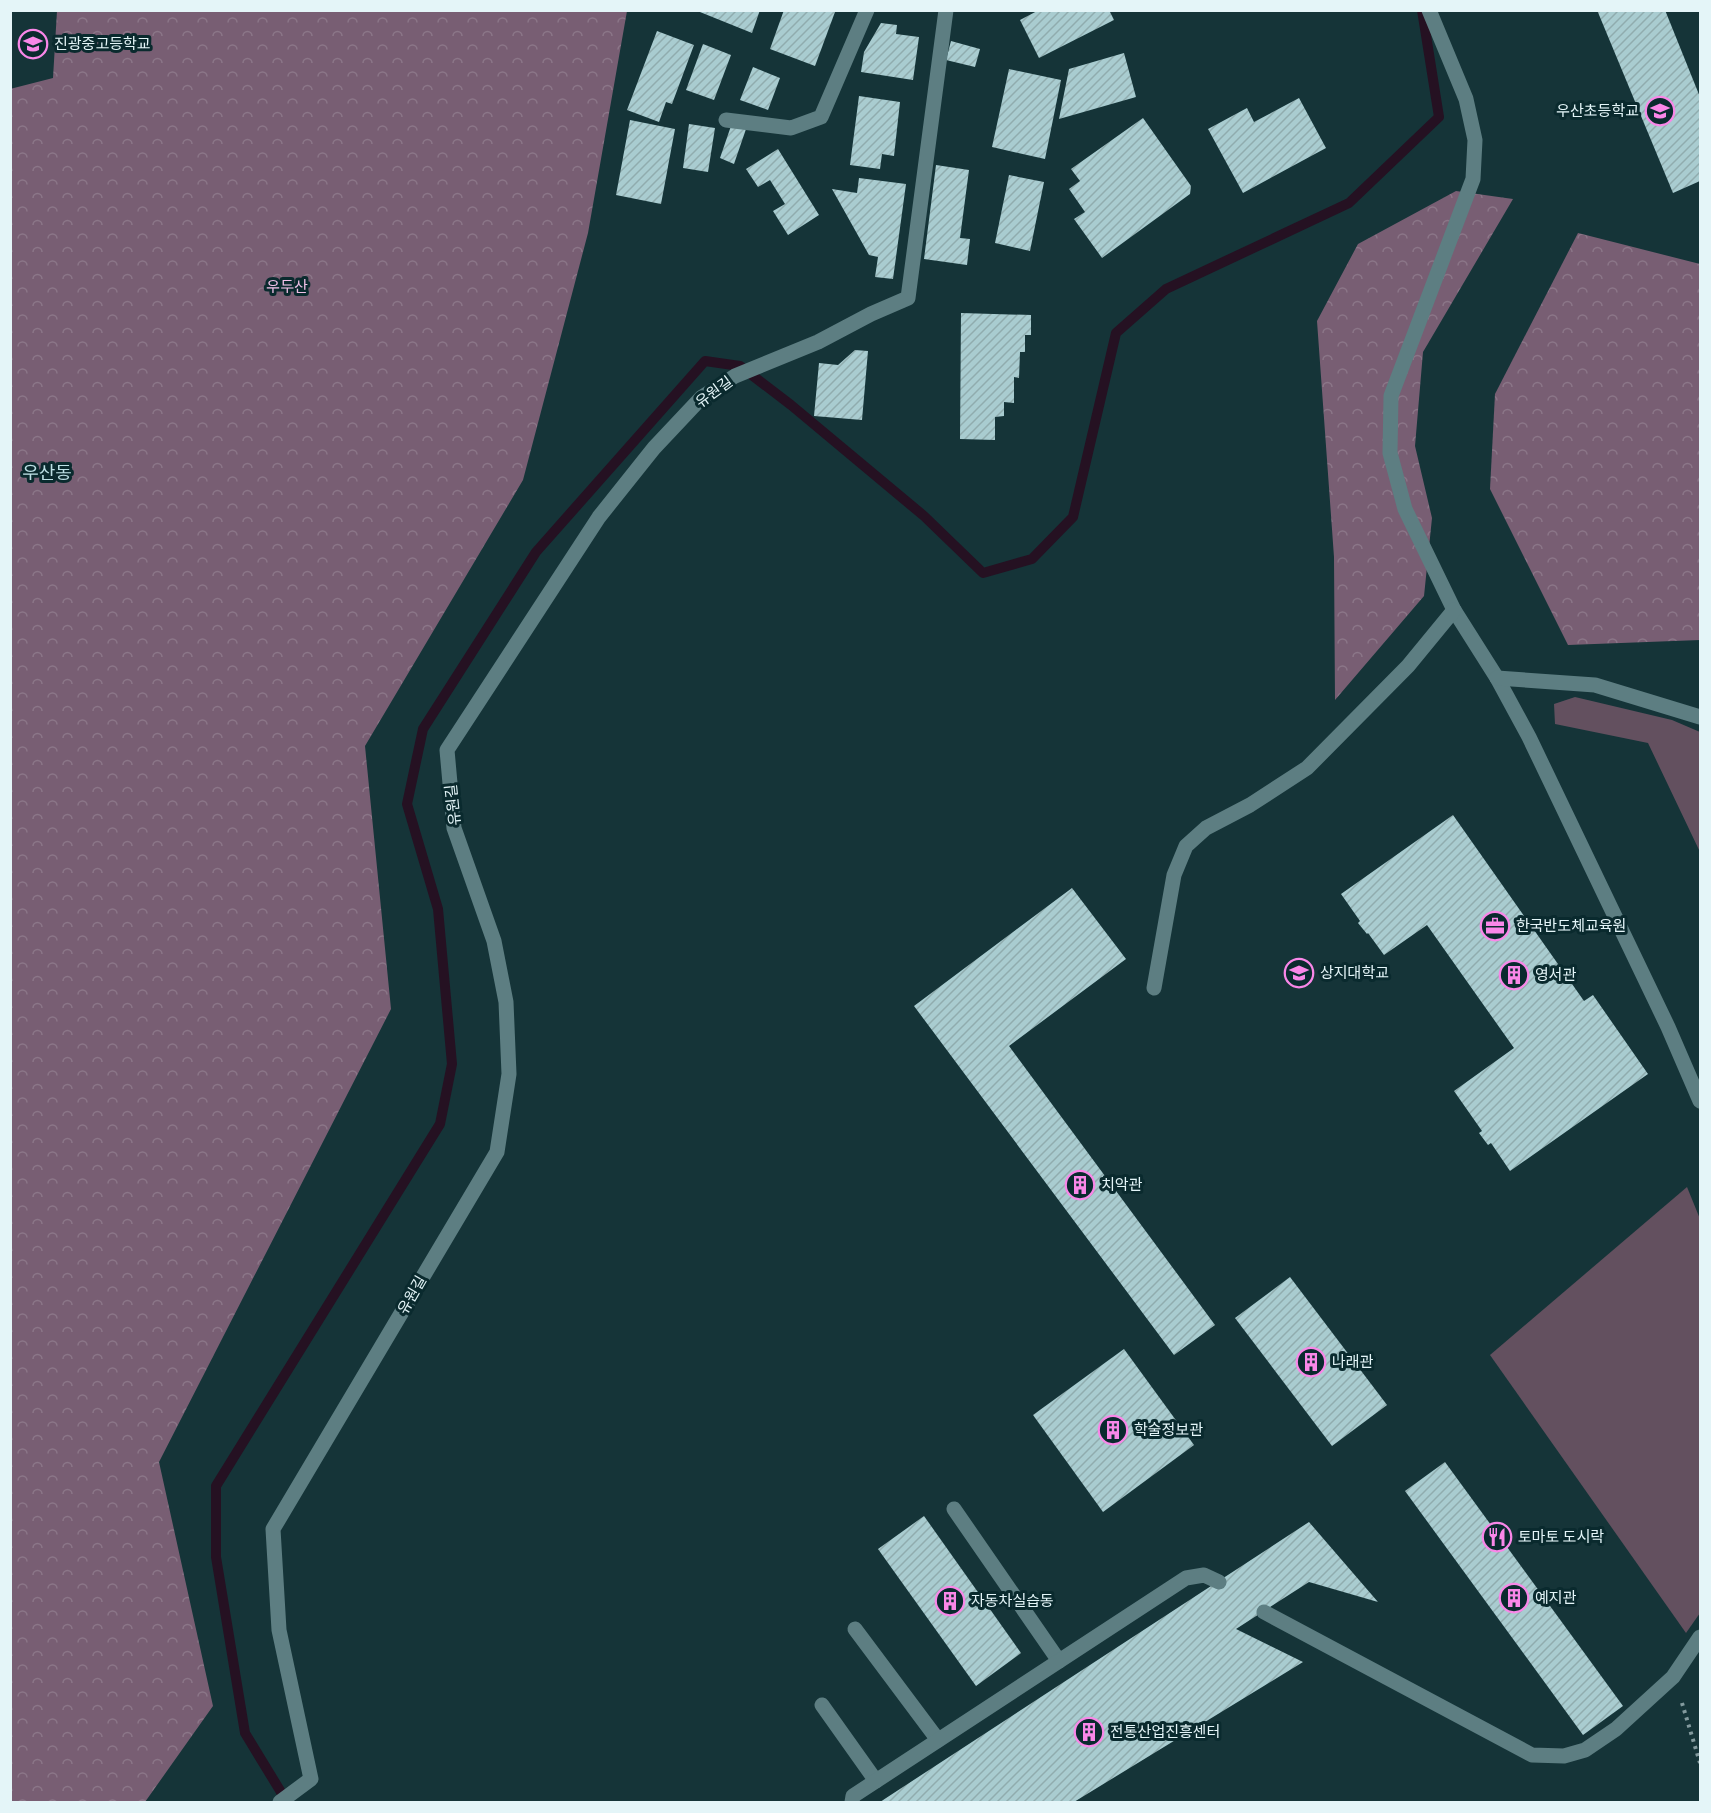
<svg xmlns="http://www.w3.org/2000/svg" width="1711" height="1813" viewBox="0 0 1711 1813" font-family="Ubuntu,'Noto Sans KR',sans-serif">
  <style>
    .forest { fill: url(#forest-crowns) }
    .park { fill: #63505f }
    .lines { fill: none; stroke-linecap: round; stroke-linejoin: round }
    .stream { stroke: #251122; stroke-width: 10 }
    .building { fill: url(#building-hatch) }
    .path { stroke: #839a9e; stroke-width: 4; stroke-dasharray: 3 4.5; stroke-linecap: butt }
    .lane { stroke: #5d7e82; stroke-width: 15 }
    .street { stroke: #5d7e82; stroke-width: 15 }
    .labels { text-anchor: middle; stroke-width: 6; stroke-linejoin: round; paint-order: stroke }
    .poi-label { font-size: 15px; fill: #e4f5f8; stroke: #0a2a2e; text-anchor: start }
    .park-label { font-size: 15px; fill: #f0c0e7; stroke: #0a2a2e }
    .street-label { font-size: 15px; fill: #e4f5f8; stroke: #0a2a2e }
    .quarter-label { font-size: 18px; fill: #bde0e5; stroke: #0a2a2e }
  </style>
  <defs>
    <pattern id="forest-crowns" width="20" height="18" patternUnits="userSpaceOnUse" patternTransform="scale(1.5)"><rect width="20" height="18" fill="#785e73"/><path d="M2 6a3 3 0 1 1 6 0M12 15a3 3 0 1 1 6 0" fill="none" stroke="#8b7688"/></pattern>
    <pattern id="building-hatch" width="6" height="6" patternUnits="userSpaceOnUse" patternTransform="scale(1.5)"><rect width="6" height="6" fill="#a9ccd0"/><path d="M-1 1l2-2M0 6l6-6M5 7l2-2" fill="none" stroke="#90acae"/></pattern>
  </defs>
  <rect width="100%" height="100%" fill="#153438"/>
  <g class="forest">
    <path d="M57,11H627L588,233L523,480L365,746L391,1009L159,1462L213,1706L145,1802H10V89L53,78Z"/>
    <path d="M1456,191L1513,199L1423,352L1415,446L1432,518L1424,596L1335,700L1334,557L1317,321L1358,244Z"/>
    <path d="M1578,233L1700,264V640L1568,645L1490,489L1495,394Z"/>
  </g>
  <g class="park">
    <path d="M1575,697L1672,720L1700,732V852L1648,743L1555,724L1554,704Z"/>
    <path d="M1687,1187L1700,1219V1613L1686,1633L1490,1355Z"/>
  </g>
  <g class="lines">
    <path class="stream" d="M287,1802L245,1733L216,1557V1486L440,1124L452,1064L438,909L407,804L423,729L536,552L705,361L740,366L791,405L924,516L983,573L1032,559L1073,517L1116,333L1166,289L1349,203L1439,117L1422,10"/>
  </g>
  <g class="building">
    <path d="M695,10H760L752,33Z"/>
    <path d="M784,10L835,12L815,66L770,49Z"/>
    <path d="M1039,10H1109L1114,20L1039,58L1020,20Z"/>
    <path d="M1597,10H1665L1700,97V181L1673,193Z"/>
    <path d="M881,23L897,25L896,34L919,37L913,80L861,72L864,52Z"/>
    <path d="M657,31L694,45L672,104L666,102L659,122L627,110Z"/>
    <path d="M951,41L980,49L975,67L946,60Z"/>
    <path d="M703,44L731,55L714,100L686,90Z"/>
    <path d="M1124,53L1136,97L1059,119L1069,69Z"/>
    <path d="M753,67L780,78L768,110L740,100Z"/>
    <path d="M1009,69L1061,80L1045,159L992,147Z"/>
    <path d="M859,96L900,102L894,156L882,154L880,169L850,165Z"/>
    <path d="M1299,98L1326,148L1243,193L1208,129L1247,108L1254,122Z"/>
    <path d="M1143,118L1191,186L1190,194L1102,258L1074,219L1085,212L1069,189L1080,181L1071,169Z"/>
    <path d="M630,120L675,129L661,204L616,195Z"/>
    <path d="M732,123L746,129L734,164L720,158Z"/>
    <path d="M689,124L715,128L708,172L683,168Z"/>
    <path d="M778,149L819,215L788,235L773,211L785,204L770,180L758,187L746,169Z"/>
    <path d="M936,165L969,170L960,238L970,239L967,265L924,259Z"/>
    <path d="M1009,175L1044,182L1030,251L995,243Z"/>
    <path d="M859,178L906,184L893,279L875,277L878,257L869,255L832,189L857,193Z"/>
    <path d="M961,313L1031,315V335H1025V352H1020L1019,378L1014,377V403L1004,402V416L995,417V440L960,439Z"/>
    <path d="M855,350L868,351L862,420L814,416L819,363L838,365Z"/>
    <path d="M1453,815L1584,1001L1593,995L1648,1074L1510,1171L1491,1143L1488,1145L1479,1133L1482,1131L1454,1091L1514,1048L1427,925L1384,955L1368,933L1367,934L1358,923L1360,921L1341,894Z"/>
    <path d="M1072,888L1126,959L1009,1046L1215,1325L1174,1355L914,1006Z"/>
    <path d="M1290,1277L1387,1405L1332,1446L1235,1318Z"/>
    <path d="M1124,1349L1194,1445L1103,1512L1033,1415Z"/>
    <path d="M1445,1462L1623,1706L1583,1735L1405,1491Z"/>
    <path d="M924,1516L1021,1653L976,1686L878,1549Z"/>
    <path d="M1309,1522L1378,1602L1309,1582L1236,1629L1303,1662L1074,1802H880Z"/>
  </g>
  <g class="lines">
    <path class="path" d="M1682,1703L1700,1763"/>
    <g class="lane">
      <path d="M1429,10L1466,99L1475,140L1473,179L1391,396L1390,453L1405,509L1454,610L1497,678L1529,737L1668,1027L1700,1101"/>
      <path d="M726,120L791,128L821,117L867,10"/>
      <path d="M1497,678L1595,685L1700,717"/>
      <path d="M1154,988L1174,875L1186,846L1206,828L1250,805L1307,768L1408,666L1454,610"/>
      <path d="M954,1509L1059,1661"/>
      <path d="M1264,1612L1532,1755L1564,1756L1585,1750L1616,1729L1673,1677L1700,1637"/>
      <path d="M855,1629L938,1740"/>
      <path d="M822,1705L876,1781"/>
      <path d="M852,1802L853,1796L1186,1578L1204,1575L1219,1582"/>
    </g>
    <path class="street" d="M280,1802L311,1779L279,1630L273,1529L497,1152L509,1074L506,1002L494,941L454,828L447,750L599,517L654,448L702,397L735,376L818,342L871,314L908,298L946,10"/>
  </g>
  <defs>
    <g id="school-ring" transform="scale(1.5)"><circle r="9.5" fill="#0a2a2e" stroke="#f987e8" stroke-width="1.5"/><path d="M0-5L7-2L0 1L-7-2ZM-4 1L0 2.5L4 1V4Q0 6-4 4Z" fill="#f987e8"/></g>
    <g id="office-ring" transform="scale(1.5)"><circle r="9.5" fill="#0a2a2e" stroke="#f987e8" stroke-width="1.5"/><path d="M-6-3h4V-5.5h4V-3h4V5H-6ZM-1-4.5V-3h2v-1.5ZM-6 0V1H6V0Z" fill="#f987e8"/></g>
    <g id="university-ring" transform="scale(1.5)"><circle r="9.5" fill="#0a2a2e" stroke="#f987e8" stroke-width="1.5"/><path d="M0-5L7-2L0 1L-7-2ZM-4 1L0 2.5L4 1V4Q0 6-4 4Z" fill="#f987e8"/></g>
    <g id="building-ring" transform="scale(1.5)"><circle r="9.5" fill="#0a2a2e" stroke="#f987e8" stroke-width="1.5"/><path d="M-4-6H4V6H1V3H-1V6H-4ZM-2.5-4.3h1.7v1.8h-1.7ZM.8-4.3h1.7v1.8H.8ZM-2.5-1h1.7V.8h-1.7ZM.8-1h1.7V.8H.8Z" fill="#f987e8"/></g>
    <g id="restaurant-ring" transform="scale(1.5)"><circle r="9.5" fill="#0a2a2e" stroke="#f987e8" stroke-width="1.5"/><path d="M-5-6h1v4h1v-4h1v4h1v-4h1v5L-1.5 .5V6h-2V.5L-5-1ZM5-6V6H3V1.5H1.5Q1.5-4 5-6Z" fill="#f987e8"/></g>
  </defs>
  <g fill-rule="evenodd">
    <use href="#school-ring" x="33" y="44"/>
    <use href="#school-ring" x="1660" y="111"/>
    <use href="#office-ring" x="1495" y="926"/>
    <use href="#university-ring" x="1299" y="973"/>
    <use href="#building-ring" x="1514" y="975"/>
    <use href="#building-ring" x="1080" y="1185"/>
    <use href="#building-ring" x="1311" y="1362"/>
    <use href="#building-ring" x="1113" y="1430"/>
    <use href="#restaurant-ring" x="1497" y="1537"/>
    <use href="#building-ring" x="1514" y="1598"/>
    <use href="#building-ring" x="950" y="1601"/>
    <use href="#building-ring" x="1089" y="1732"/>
  </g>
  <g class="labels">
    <g class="poi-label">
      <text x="54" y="49">진광중고등학교</text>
      <text x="1639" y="116" text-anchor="end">우산초등학교</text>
      <text x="1516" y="931">한국반도체교육원</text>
      <text x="1320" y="978">상지대학교</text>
      <text x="1535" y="980">영서관</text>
      <text x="1101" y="1190">치악관</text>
      <text x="1332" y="1367">나래관</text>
      <text x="1134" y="1435">학술정보관</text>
      <text x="1518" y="1542">토마토 도시락</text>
      <text x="1535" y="1603">예지관</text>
      <text x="971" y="1606">자동차실습동</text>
      <text x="1110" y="1737">전통산업진흥센터</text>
    </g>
    <g class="park-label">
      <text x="287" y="292">우두산</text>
    </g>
    <g class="street-label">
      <text transform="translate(714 392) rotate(-36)" y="5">유원길</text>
      <text transform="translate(453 805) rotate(-96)" y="5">유원길</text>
      <text transform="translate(412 1295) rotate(-60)" y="5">유원길</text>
    </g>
    <g class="quarter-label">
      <text x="47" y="479">우산동</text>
    </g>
  </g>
  <rect width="1711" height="1813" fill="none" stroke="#e4f5f8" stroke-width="24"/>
</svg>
